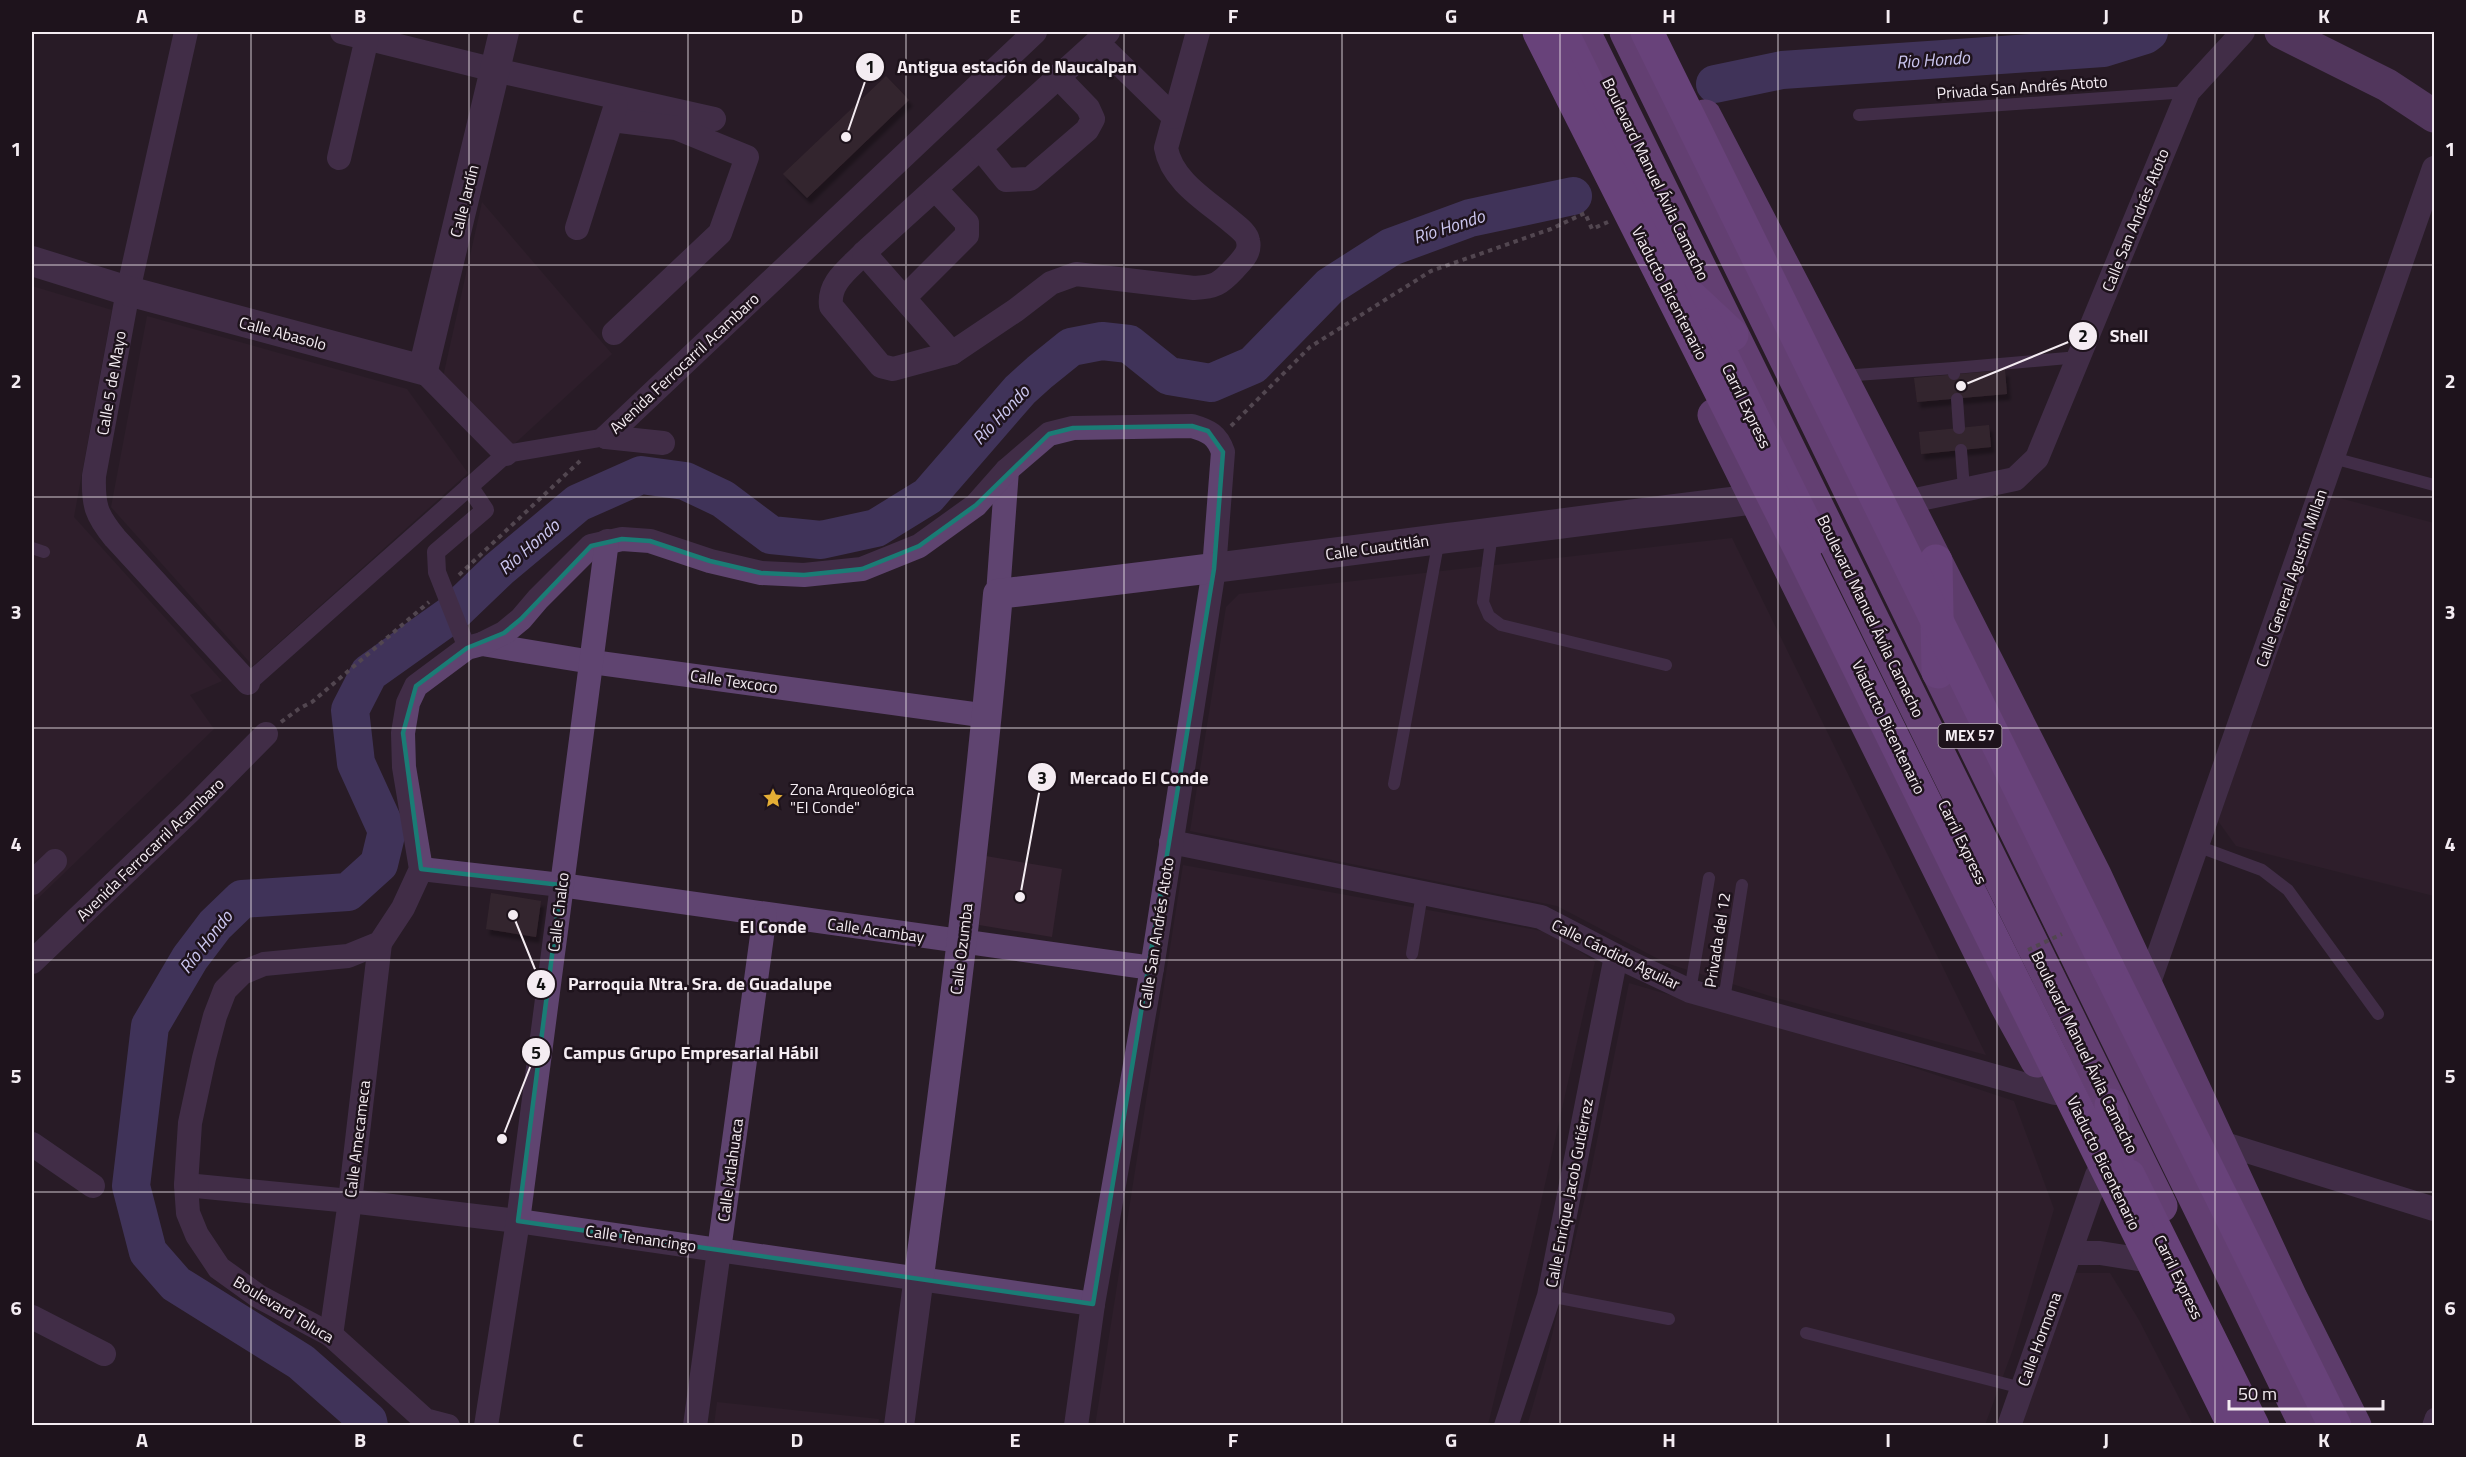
<svg xmlns="http://www.w3.org/2000/svg" width="2466" height="1457" viewBox="0 0 2466 1457" font-family="'Titillium Web',sans-serif">
  <style>
    .built { fill: #352331 }
    .lines { fill: none; stroke-linecap: round; stroke-linejoin: round }
    .river { stroke: #5e5197; stroke-width: 38 }
    .building { fill: #433238; filter: url(#shadow) }
    .path { stroke: #857b83; stroke-width: 4; stroke-dasharray: 4.5 4.5; stroke-linecap: butt }
    .service { stroke: #5f4470; stroke-width: 12 }
    .pedestrian { stroke: #5f4470; stroke-width: 18 }
    .minor { stroke: #5f4470; stroke-width: 24 }
    .tertiary { stroke: #5f4470; stroke-width: 30 }
    .secondary { stroke: #83579d; stroke-width: 33 }
    .primary { stroke: #9e65bf; stroke-width: 33 }
    .trunk { stroke: #aa6bcf; stroke-width: 33 }
    .motorway { stroke: #b771df; stroke-width: 33 }
    .path-bridge { stroke: #857b83; stroke-width: 4; stroke-dasharray: 4.5 4.5; stroke-linecap: butt }
    .motorway-bridge { stroke: #b771df; stroke-width: 33 }
    .marked { fill: none; stroke: #1a7c75; stroke-width: 4.5; stroke-linejoin: round }
    .grid { fill: none; stroke: #f4ecf2; stroke-width: 1.5; stroke-opacity: 0.55 }
    .labels { text-anchor: middle; stroke-width: 5; stroke-linejoin: round; paint-order: stroke }
    .shield { fill: #1e131c; stroke: #b4abb2; stroke-width: 1.5 }
    .shield-label { font-size: 15px; font-weight: bold; fill: #f4ecf2 }
    .street-label { font-size: 16px; fill: #f4ecf2; stroke: #1e131c }
    .poi-label { font-size: 16px; fill: #f4ecf2; stroke: #1e131c; text-anchor: start }
    .water-label { font-size: 18px; font-style: italic; fill: #cbc6ef; stroke: #1e131c }
    .neighbourhood-label { font-size: 18px; font-weight: bold; fill: #f4ecf2; stroke: #1e131c }
    .leader { fill: none; stroke: #f4ecf2; stroke-width: 2 }
    .callout-dot { fill: #f4ecf2; stroke: #1e131c; stroke-width: 2 }
    .mark-label { font-size: 18px; text-anchor: middle; font-weight: bold; fill: #111 }
    .callout-label { font-size: 18px; text-anchor: middle; font-weight: bold; fill: #f4ecf2; stroke: #1e131c; stroke-width: 5; stroke-linejoin: round; paint-order: stroke }
    .neatline { fill: none; stroke: #f4ecf2; stroke-width: 2 }
    .grid-label { font-size: 20px; text-anchor: middle; font-weight: bold; fill: #f4ecf2 }
  </style>
  <defs>
    <filter id="shadow"><feDropShadow dx="3.5" dy="6" stdDeviation="1.5" flood-color="#0009"/></filter>
  </defs>
  <rect width="100%" height="100%" fill="#281c26"/>
  <g class="built">
    <path d="M482,202L612,354L510,448L443,377Z"/>
    <path d="M32,286L112,310L74,517L222,681L190,695L214,729L32,904Z"/>
    <path d="M147,316L407,389L468,473L253,666L111,507Z"/>
    <path d="M2332,496L2434,523V896L2236,846L2218,821Z"/>
    <path d="M1732,538L1986,1055L1773,997L1666,963L1557,906L1190,831L1226,607L1239,594Z"/>
    <path d="M986,856L1062,869L1052,937L979,925Z"/>
    <path d="M1183,865L1553,933L1595,962L1532,1242L1488,1425L1095,1426Z"/>
    <path d="M1629,983L1879,1056L2014,1101L2054,1209L2013,1349L1985,1425L1527,1426L1546,1360L1588,1185Z"/>
    <path d="M2075,1273H2110L2139,1320L2193,1425L2020,1426Z"/>
    <path d="M717,1402L879,1419L878,1426L714,1425Z"/>
  </g>
  <g class="lines">
    <g class="river">
      <path d="M1715,84L1782,70L2103,48L2145,35L2149,32"/>
      <path d="M369,1426L368,1421L301,1362L176,1284L148,1252L131,1186L150,1026L190,958L215,925L242,899L348,892L379,864L387,831L356,763L350,710L369,673L452,614L499,569L578,503L641,475L685,481L723,499L771,535L821,540L876,528L928,496L1020,390L1040,372L1071,347L1102,341L1129,344L1169,376L1211,383L1253,365L1330,286L1391,247L1470,218L1573,196"/>
    </g>
  </g>
  <g class="building">
    <path d="M886,76L909,100L807,198L783,174Z"/>
    <path d="M2005,370L2007,394L1917,402L1914,378Z"/>
    <path d="M1989,425L1991,447L1921,454L1919,432Z"/>
    <path d="M491,893L541,901L536,937L486,929Z"/>
  </g>
  <g class="lines">
    <g class="path">
      <path d="M1231,426L1310,347L1431,271L1551,229L1585,213L1592,229L1608,222"/>
      <path d="M459,575L580,461"/>
      <path d="M281,722L300,708L312,702L429,602"/>
    </g>
    <g class="service">
      <path d="M1859,115L2188,92"/>
      <path d="M1954,368L2079,357"/>
      <path d="M1842,376L1954,368V374"/>
      <path d="M1957,399L1959,428"/>
      <path d="M1961,450L1964,489"/>
      <path d="M2333,458L2434,485"/>
      <path d="M1492,533L1483,602L1489,616L1501,625L1666,665"/>
      <path d="M32,548L44,552"/>
      <path d="M1394,784L1439,539"/>
      <path d="M2197,846L2262,870L2288,890L2378,1014"/>
      <path d="M1412,954L1422,894"/>
      <path d="M1690,991L1709,878"/>
      <path d="M1724,1000L1742,885"/>
      <path d="M1549,1296L1669,1319"/>
      <path d="M1806,1333L2022,1388"/>
    </g>
    <g class="pedestrian">
      <path d="M467,648L437,572L436,552L485,510L469,486"/>
      <path d="M248,683L506,454L606,437"/>
      <path d="M2431,1426L2434,1417"/>
    </g>
    <g class="minor">
      <path d="M186,32L128,291L94,476C93,505 96,515 115,538L248,683"/>
      <path d="M342,32L495,70L714,119"/>
      <path d="M1108,32L864,253C849,269 828,282 831,306L881,366L893,369L952,353L1016,310L1051,283L1076,274L1194,288C1215,287 1220,284 1234,269C1241,261 1251,253 1248,241C1247,234 1239,228 1233,223C1209,202 1172,182 1166,148L1198,32"/>
      <path d="M1097,42L1174,117"/>
      <path d="M612,120L676,128L747,157L720,233L614,333"/>
      <path d="M980,148L1006,180L1030,179L1087,130L1093,119L1088,108L1057,76"/>
      <path d="M339,158L367,38"/>
      <path d="M577,228L616,105"/>
      <path d="M864,253L952,353"/>
      <path d="M904,298L967,235V223L935,189"/>
      <path d="M423,370L506,454"/>
      <path d="M606,437L1035,32"/>
      <path d="M606,437L663,443"/>
      <path d="M1906,502L2015,479L2037,458L2188,92L2243,32"/>
      <path d="M998,594L1007,470"/>
      <path d="M482,644L592,662L988,716"/>
      <path d="M1171,842L1541,917L1616,956L1690,991L2055,1093"/>
      <path d="M421,869L561,885L1152,968"/>
      <path d="M32,883L55,861"/>
      <path d="M32,962L192,809L266,734"/>
      <path d="M2147,988L2434,168"/>
      <path d="M2218,1142L2434,1209"/>
      <path d="M32,1144L93,1186"/>
      <path d="M186,1185L350,1201L518,1221L1093,1304"/>
      <path d="M2070,1253H2100L2138,1259"/>
      <path d="M32,1317L104,1354"/>
      <path d="M331,1335L350,1201L380,943"/>
      <path d="M448,1426L425,1420L331,1335L258,1296L219,1268L197,1235L188,1213L186,1185L190,1123L204,1058L215,1016L225,990L242,973L264,964L348,956L380,943L403,908L421,869L404,767L403,733L408,703L416,686L467,648L482,644L504,633L521,619L538,599L591,546L622,539L650,541L710,561L761,573L804,575L862,569L919,546L976,505L1007,470L1049,434L1073,428L1192,426C1209,431 1217,435 1223,452L1214,569L1152,968L1093,1304L1076,1426"/>
      <path d="M486,1426L518,1221L607,541"/>
      <path d="M695,1426L765,914"/>
      <path d="M1506,1426L1549,1296L1616,956"/>
      <path d="M2009,1426L2097,1175"/>
    </g>
    <g class="tertiary">
      <path d="M32,261L128,291L423,370L504,32"/>
      <path d="M899,1426C936,1149 974,872 998,594C1251,565 1503,530 1756,499"/>
    </g>
    <path class="secondary" d="M2281,32L2387,85L2434,116"/>
    <g class="primary">
      <path d="M1705,116L1906,502L2095,875L2291,1298L2355,1426"/>
      <path d="M1714,415L2005,1003L2037,1061"/>
    </g>
    <g class="trunk">
      <path d="M1584,32L2161,1206"/>
      <path d="M1626,32L2306,1426"/>
    </g>
    <g class="motorway">
      <path d="M1562,32L1682,275"/>
      <path d="M1658,266L1732,335"/>
      <path d="M1707,325L1813,539"/>
      <path d="M1936,561L1938,672"/>
      <path d="M2108,968L2335,1426"/>
      <path d="M2111,1105L2121,1195"/>
      <path d="M2129,1176L2253,1426"/>
    </g>
    <path class="path-bridge" d="M2028,950L2062,934"/>
    <g class="motorway-bridge">
      <path d="M1539,32L1801,551L2234,1426"/>
      <path d="M1647,32L2108,968"/>
    </g>
  </g>
  <path d="M0 0H2466V1457H0ZM1192,426L1208,431L1223,452L1214,569L1093,1304L518,1221L561,885L421,869L403,733L416,686L467,648L504,633L521,619L591,546L622,539L650,541L710,561L761,573L804,575L862,569L919,546L976,505L1049,434L1073,428Z" fill="#281c26" fill-opacity=".55" fill-rule="evenodd"/>
  <path class="marked" d="M1192,426L1208,431L1223,452L1214,569L1093,1304L518,1221L561,885L421,869L403,733L416,686L467,648L504,633L521,619L591,546L622,539L650,541L710,561L761,573L804,575L862,569L919,546L976,505L1049,434L1073,428Z"/>
  <path class="grid" d="M251,32V1426M469,32V1426M688,32V1426M906,32V1426M1124,32V1426M1342,32V1426M1560,32V1426M1778,32V1426M1997,32V1426M2215,32V1426M32,265H2434M32,497H2434M32,728H2434M32,960H2434M32,1192H2434"/>
  <defs>
    <g id="sight-bare" transform="scale(1.62)"><path d="M0-6L1.8-2.2L6-1.7L2.9 1.2L3.7 5.4L0 3.3L-3.7 5.4L-2.9 1.2L-6-1.7L-1.8-2.2Z" fill="#e4ae35" stroke="#1e131c" stroke-width="2.5" paint-order="stroke"/></g>
  </defs>
  <g fill-rule="evenodd">
    <use href="#sight-bare" x="773" y="798"/>
  </g>
  <g class="labels">
    <rect class="shield" x="1938.5" y="724" width="63" height="24" rx="4.5"/>
    <g class="shield-label">
      <text x="1970" y="741">MEX 57</text>
    </g>
    <g class="street-label">
      <text transform="translate(2022 87) rotate(-4)" y="6">Privada San Andrés Atoto</text>
      <text transform="translate(1656 179) rotate(64)" y="6">Boulevard Manuel Ávila Camacho</text>
      <text transform="translate(464 201) rotate(-76)" y="6">Calle Jardín</text>
      <text transform="translate(2135 220) rotate(-68)" y="6">Calle San Andrés Atoto</text>
      <text transform="translate(1670 293) rotate(63)" y="6">Viaducto Bicentenario</text>
      <text transform="translate(283 333) rotate(15)" y="6">Calle Abasolo</text>
      <text transform="translate(684 363) rotate(-43)" y="6">Avenida Ferrocarril Acambaro</text>
      <text transform="translate(111 383) rotate(-80)" y="6">Calle 5 de Mayo</text>
      <text transform="translate(1747 406) rotate(64)" y="6">Carril Express</text>
      <text transform="translate(1377 547) rotate(-8)" y="6">Calle Cuautitlán</text>
      <text transform="translate(2291 578) rotate(-71)" y="6">Calle General Agustín Millan</text>
      <text transform="translate(1871 616) rotate(64)" y="6">Boulevard Manuel Ávila Camacho</text>
      <text transform="translate(734 681) rotate(8)" y="6">Calle Texcoco</text>
      <text transform="translate(1889 727) rotate(64)" y="6">Viaducto Bicentenario</text>
      <text transform="translate(1963 842) rotate(64)" y="6">Carril Express</text>
      <text transform="translate(150 849) rotate(-44)" y="6">Avenida Ferrocarril Acambaro</text>
      <text transform="translate(558 912) rotate(-83)" y="6">Calle Chalco</text>
      <text transform="translate(876 930) rotate(8)" y="6">Calle Acambay</text>
      <text transform="translate(1156 933) rotate(-81)" y="6">Calle San Andrés Atoto</text>
      <text transform="translate(1717 940) rotate(-81)" y="6">Privada del 12</text>
      <text transform="translate(961 949) rotate(-83)" y="6">Calle Ozumba</text>
      <text transform="translate(1616 954) rotate(26)" y="6">Calle Cándido Aguilar</text>
      <text transform="translate(2085 1052) rotate(64)" y="6">Boulevard Manuel Ávila Camacho</text>
      <text transform="translate(357 1139) rotate(-83)" y="6">Calle Amecameca</text>
      <text transform="translate(2104 1163) rotate(64)" y="6">Viaducto Bicentenario</text>
      <text transform="translate(730 1170) rotate(-82)" y="6">Calle Ixtlahuaca</text>
      <text transform="translate(1569 1193) rotate(-79)" y="6">Calle Enrique Jacob Gutiérrez</text>
      <text transform="translate(641 1238) rotate(8)" y="6">Calle Tenancingo</text>
      <text transform="translate(2179 1277) rotate(64)" y="6">Carril Express</text>
      <text transform="translate(284 1309) rotate(31)" y="6">Boulevard Toluca</text>
      <text transform="translate(2039 1339) rotate(-70)" y="6">Calle Hormona</text>
    </g>
    <g class="poi-label">
      <text x="790" y="795">Zona Arqueológica<tspan x="790" dy="18">"El Conde"</tspan></text>
    </g>
    <g class="water-label">
      <text transform="translate(1933 60) rotate(-4)" y="6">Rio Hondo</text>
      <text transform="translate(1449 227) rotate(-18)" y="6">Río Hondo</text>
      <text transform="translate(1001 415) rotate(-47)" y="6">Río Hondo</text>
      <text transform="translate(529 547) rotate(-41)" y="6">Río Hondo</text>
      <text transform="translate(206 942) rotate(-52)" y="6">Río Hondo</text>
    </g>
    <g class="neighbourhood-label">
      <text x="773" y="933">El Conde</text>
    </g>
  </g>
  <path class="leader" d="M846 137L870 67M1961 386L2083 336M1020 897L1042 777M513 915L541 984M502 1139L536 1052"/>
  <g class="callout-dot">
    <circle cx="846" cy="137" r="6"/>
    <circle cx="1961" cy="386" r="6"/>
    <circle cx="1020" cy="897" r="6"/>
    <circle cx="513" cy="915" r="6"/>
    <circle cx="502" cy="1139" r="6"/>
    <circle cx="870" cy="67" r="15"/>
    <circle cx="2083" cy="336" r="15"/>
    <circle cx="1042" cy="777" r="15"/>
    <circle cx="541" cy="984" r="15"/>
    <circle cx="536" cy="1052" r="15"/>
  </g>
  <g class="mark-label">
    <text x="870" y="73">1</text>
    <text x="2083" y="342">2</text>
    <text x="1042" y="784">3</text>
    <text x="541" y="990">4</text>
    <text x="536" y="1059">5</text>
  </g>
  <g class="callout-label">
    <text x="1017" y="73">Antigua estación de Naucalpan</text>
    <text x="2129" y="342">Shell</text>
    <text x="1139" y="784">Mercado El Conde</text>
    <text x="700" y="990">Parroquia Ntra. Sra. de Guadalupe</text>
    <text x="691" y="1059">Campus Grupo Empresarial Hábil</text>
  </g>
  <rect width="2466" height="1457" fill="none" stroke="#1e131c" stroke-width="66"/>
  <path d="M2229 1400v9h154v-9" fill="none" stroke="#f4ecf2" stroke-width="3"/>
  <text x="2238" y="1400" font-size="18" fill="#f4ecf2" stroke="#1e131c" stroke-width="4.5" paint-order="stroke">50 m</text>
  <rect x="33" y="33" width="2400" height="1391" class="neatline"/>
  <g class="grid-label">
    <text x="142" y="23">A</text>
    <text x="360" y="23">B</text>
    <text x="578" y="23">C</text>
    <text x="797" y="23">D</text>
    <text x="1015" y="23">E</text>
    <text x="1233" y="23">F</text>
    <text x="1451" y="23">G</text>
    <text x="1669" y="23">H</text>
    <text x="1888" y="23">I</text>
    <text x="2106" y="23">J</text>
    <text x="2324" y="23">K</text>
    <text x="16" y="156">1</text>
    <text x="2450" y="156">1</text>
    <text x="16" y="388">2</text>
    <text x="2450" y="388">2</text>
    <text x="16" y="619">3</text>
    <text x="2450" y="619">3</text>
    <text x="16" y="851">4</text>
    <text x="2450" y="851">4</text>
    <text x="16" y="1083">5</text>
    <text x="2450" y="1083">5</text>
    <text x="16" y="1315">6</text>
    <text x="2450" y="1315">6</text>
    <text x="142" y="1447">A</text>
    <text x="360" y="1447">B</text>
    <text x="578" y="1447">C</text>
    <text x="797" y="1447">D</text>
    <text x="1015" y="1447">E</text>
    <text x="1233" y="1447">F</text>
    <text x="1451" y="1447">G</text>
    <text x="1669" y="1447">H</text>
    <text x="1888" y="1447">I</text>
    <text x="2106" y="1447">J</text>
    <text x="2324" y="1447">K</text>
  </g>
</svg>
